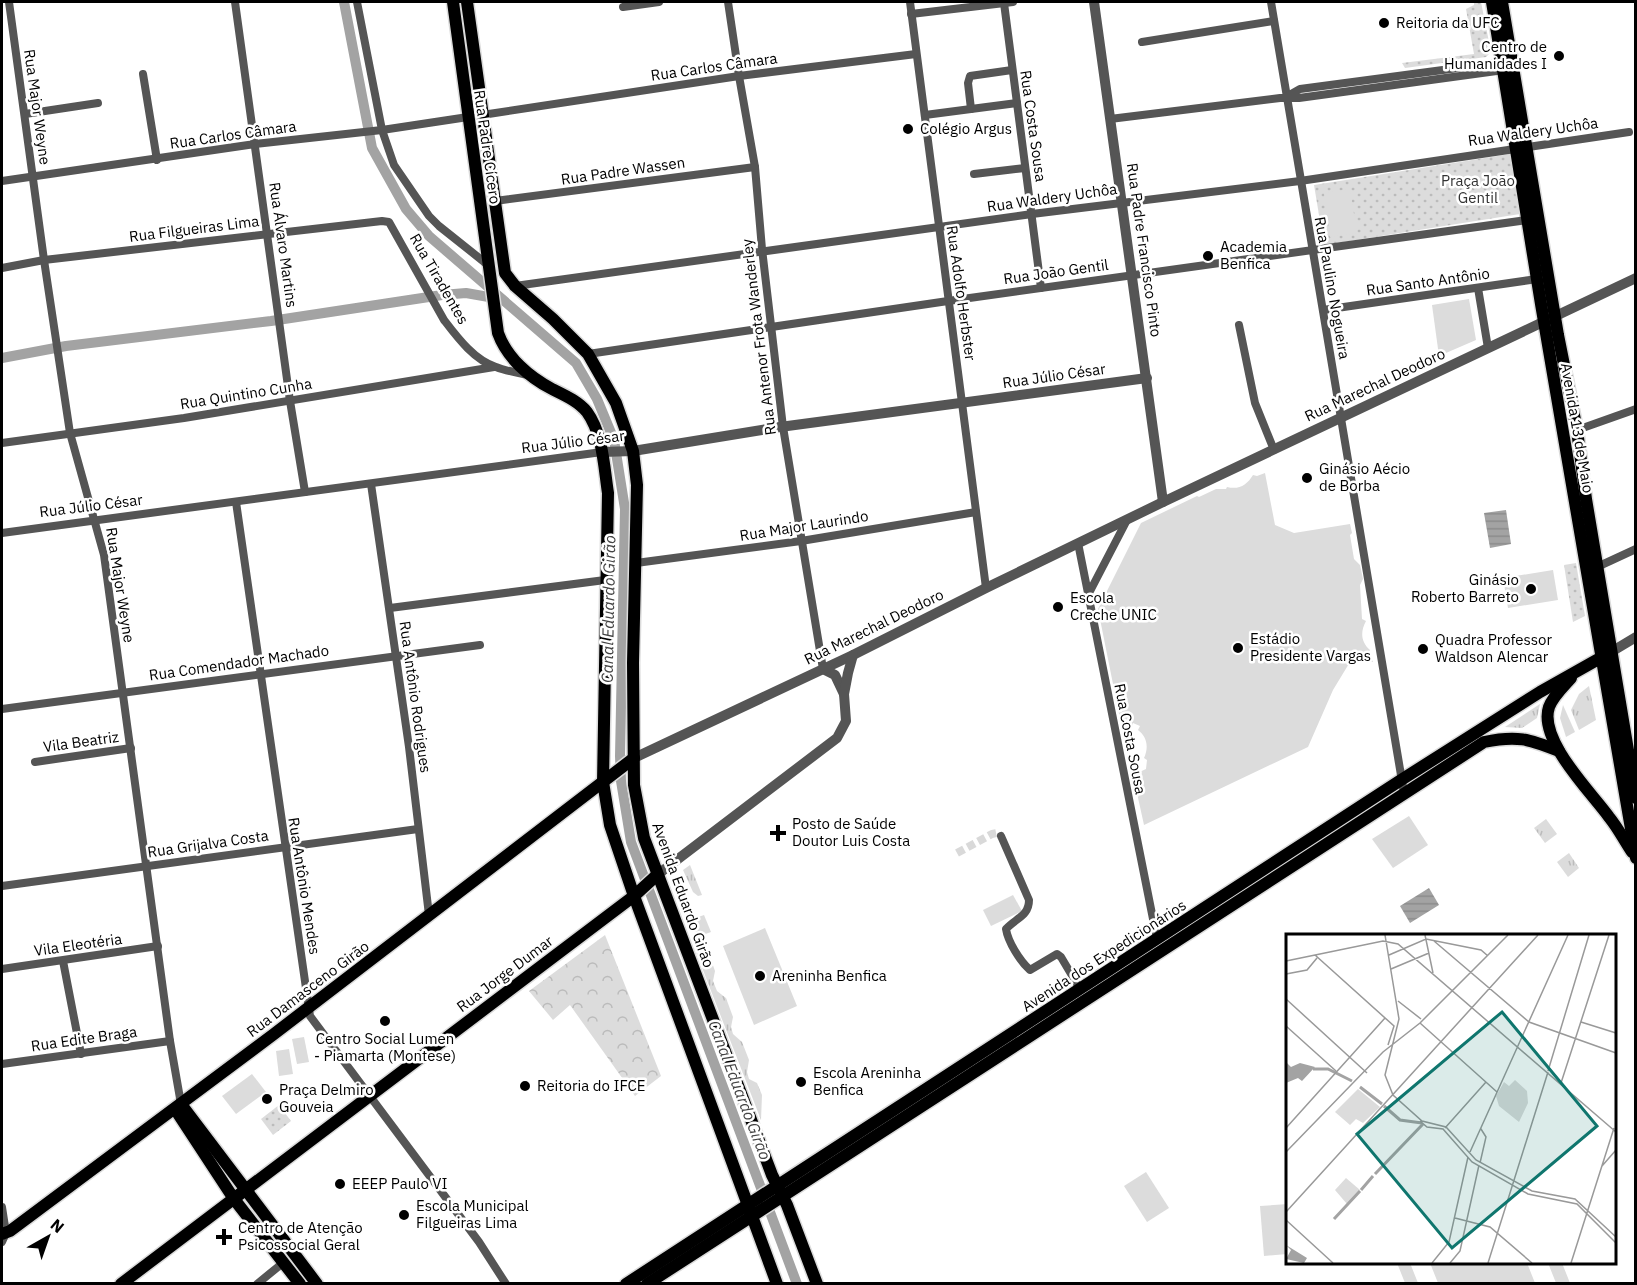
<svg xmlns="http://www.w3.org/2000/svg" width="1637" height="1285" viewBox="0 0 1637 1285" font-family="'IBM Plex Sans',sans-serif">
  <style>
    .grass { fill: url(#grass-tufts) }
    .forest { fill: url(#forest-crowns) }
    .park { fill: url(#park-dots) }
    .garden { fill: #dcdcdc }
    .water { fill: url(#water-rules) }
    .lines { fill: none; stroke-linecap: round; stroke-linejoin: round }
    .canal { stroke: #a3a3a3; stroke-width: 10 }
    .minor-tunnel { stroke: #d9d9d9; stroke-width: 8; stroke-dasharray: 8 4; stroke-linecap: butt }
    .primary-casing { stroke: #dbdbdb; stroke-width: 15 }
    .minor { stroke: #555; stroke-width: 8 }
    .tertiary { stroke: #555; stroke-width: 10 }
    .primary { stroke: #000; stroke-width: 12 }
    .poi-dot { fill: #000; stroke: #fff; stroke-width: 2 }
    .labels { text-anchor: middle; stroke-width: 5; stroke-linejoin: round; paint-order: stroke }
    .poi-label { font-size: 15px; fill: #000; stroke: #fff; text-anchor: start }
    .street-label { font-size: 15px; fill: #000; stroke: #fff }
    .park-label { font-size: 15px; fill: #333; stroke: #fff }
    .water-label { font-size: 16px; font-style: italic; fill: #444; stroke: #fff }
    .inset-river { fill: none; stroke: #a3a3a3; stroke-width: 3 }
    .inset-road { fill: none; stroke: #999; stroke-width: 1.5 }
    .view { fill: #0f766e; fill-opacity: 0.15; stroke: #0f766e; stroke-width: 3 }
    .inset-edge { fill: none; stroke: #000; stroke-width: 3 }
  </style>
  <defs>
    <pattern id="grass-tufts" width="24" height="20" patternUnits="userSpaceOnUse" patternTransform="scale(1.5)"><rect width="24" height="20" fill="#dcdcdc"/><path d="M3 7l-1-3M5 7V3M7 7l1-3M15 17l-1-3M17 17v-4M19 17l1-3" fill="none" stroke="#bbb"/></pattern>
    <pattern id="forest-crowns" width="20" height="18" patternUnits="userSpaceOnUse" patternTransform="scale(1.5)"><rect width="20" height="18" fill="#dcdcdc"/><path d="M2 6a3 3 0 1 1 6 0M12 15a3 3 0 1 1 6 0" fill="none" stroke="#bbb"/></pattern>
    <pattern id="park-dots" width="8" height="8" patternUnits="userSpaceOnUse" patternTransform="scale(1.5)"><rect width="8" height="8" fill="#dcdcdc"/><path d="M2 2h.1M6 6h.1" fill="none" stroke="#bbb" stroke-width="1.8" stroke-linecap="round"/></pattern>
    <pattern id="water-rules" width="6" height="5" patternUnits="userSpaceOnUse" patternTransform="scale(1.5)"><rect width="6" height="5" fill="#a3a3a3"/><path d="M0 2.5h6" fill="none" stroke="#8b8b8b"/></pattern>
  </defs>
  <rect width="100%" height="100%" fill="#fff"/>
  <g class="grass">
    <path d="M1589,686L1596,720L1579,730L1571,710L1579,694Z"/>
    <path d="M1540,704L1537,718L1522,728L1505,727Z"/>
    <path d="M1563,705L1575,732L1566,737L1560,718Z"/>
    <path d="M1546,819L1557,834L1545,843L1534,828Z"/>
    <path d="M1569,853L1579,868L1568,877L1557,862Z"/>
    <path d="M690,865L702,895L698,896L693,892L683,870Z"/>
    <path d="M696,946L710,957L715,971L713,981L717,991L726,998L733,1017L731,1027L733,1034L742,1042L749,1060L747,1072L749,1079L757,1083L762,1095L761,1120L694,947Z"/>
  </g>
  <path class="forest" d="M605,935L661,1076L635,1096L570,1005L553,1020L529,991Z"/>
  <g class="park">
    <path d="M1474,2H1481L1491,52L1486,57L1405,68L1402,63L1474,54L1466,9L1474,5Z"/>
    <path d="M1510,154L1520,214L1324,245L1314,185Z"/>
    <path d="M1576,563L1585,616L1573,622L1564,565Z"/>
    <path d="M279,1105L291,1121L273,1135L261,1119Z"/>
  </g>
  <g class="garden">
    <path d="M1350,189L1357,233L1330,237L1324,193Z"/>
    <path d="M1469,299L1476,340L1439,356L1432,305Z"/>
    <path d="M1265,473L1275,525L1294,533L1350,524L1352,533L1350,535L1354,559L1360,565L1363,579L1360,585L1362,619L1366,621C1360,632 1361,642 1370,650L1369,652L1373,662H1350L1333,690L1308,747L1144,825L1133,775L1146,769L1147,760L1144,758C1149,747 1147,737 1138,730L1140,726L1133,723L1130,738L1124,739L1098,609L1141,523L1197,496L1199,497L1216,489H1226L1227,487C1239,490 1247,485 1253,475L1257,476Z"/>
    <path d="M1553,570L1558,600L1508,608L1503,578Z"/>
    <path d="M1409,816L1428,845L1393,868L1372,839Z"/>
    <path d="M1013,895L1022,911L991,926L983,910Z"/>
    <path d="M704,915L711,932L697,937L690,920Z"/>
    <path d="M765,928L797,1006L754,1025L723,946Z"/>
    <path d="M304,1037L309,1062L297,1064L292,1039Z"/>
    <path d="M289,1049L293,1074L279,1076L276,1051Z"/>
    <path d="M252,1074L266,1092L236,1114L222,1096Z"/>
    <path d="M1146,1172L1169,1208L1147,1222L1124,1186Z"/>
    <path d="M1288,1204L1287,1254L1264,1256L1260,1206Z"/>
    <path d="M1397,1263H1410L1418,1283H1405Z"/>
    <path d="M1430,1263H1527L1535,1283H1438Z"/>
    <path d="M1548,1263H1562L1570,1283H1556Z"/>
  </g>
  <g class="water">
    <path d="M1506,510L1511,544L1490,548L1484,513Z"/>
    <path d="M1429,888L1439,905L1410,923L1400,906Z"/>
  </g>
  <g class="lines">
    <g class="canal">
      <path d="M344,2L372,148L406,209L429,236L576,363L597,399L614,440L625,509L620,756L621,781L631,842L797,1284"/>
      <path d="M2,358L66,346L271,321L442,295L466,293L500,299"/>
    </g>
    <path class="minor-tunnel" d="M957,853L992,834L997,833L1001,836"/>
    <g class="primary-casing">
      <g id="primary">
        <path d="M453,2L498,333C507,358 529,377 552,389C564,395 578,401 587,412C603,434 604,467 608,493L603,782L610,825L634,896L777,1284"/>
        <path d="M467,2L505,273L515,286L553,319L588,354L616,403L633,451L637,485L633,663L634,785L644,838L772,1175L787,1205L817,1284"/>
        <path d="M1492,2L1541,304L1636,858"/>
        <path d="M1502,2L1558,335L1577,430L1586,499L1636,798"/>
        <path d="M1571,678C1564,686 1553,696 1549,707C1538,740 1591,792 1609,817C1618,828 1624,840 1632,852"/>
        <path d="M181,1104L317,1284"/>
        <path d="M175,1109L234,1199L300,1284"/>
        <path d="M2,1234L10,1231L274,1034L634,758"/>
        <path d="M121,1284L634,896L657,875"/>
        <path d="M626,1284L1401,780L1540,692L1611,652"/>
        <path d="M647,1284L1484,742C1517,735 1529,739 1559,751"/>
      </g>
    </g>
    <g class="minor">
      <path d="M9,2L44,260L70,433L104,555L170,1041L181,1104"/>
      <path d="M235,2L290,401L305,492"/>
      <path d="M357,2L382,130L394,165L429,216L439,226L488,265"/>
      <path d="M728,2L739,76L755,167L762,249L783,427L823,669"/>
      <path d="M910,2L986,588"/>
      <path d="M1271,2L1404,793"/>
      <path d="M1004,3L1041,288"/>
      <path d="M623,7L659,2"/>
      <path d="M911,14L1013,2"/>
      <path d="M1142,42L1274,21"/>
      <path d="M143,74L157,160"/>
      <path d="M1286,97L1300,89L1503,62"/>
      <path d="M971,109L968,83L970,76L1012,70"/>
      <path d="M25,114L98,103"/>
      <path d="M482,115L739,76L916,54"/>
      <path d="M925,115L1017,103"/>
      <path d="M1110,119L1280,98H1299L1504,70"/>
      <path d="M974,174L1025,168"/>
      <path d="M2,181L255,144L382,130L468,117"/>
      <path d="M495,201L755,167"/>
      <path d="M2,268L44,260L382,221L389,222L444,320C457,337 474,360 496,367C506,371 517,373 528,375"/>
      <path d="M515,286L1032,214L1300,181L1629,132"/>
      <path d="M1478,288L1488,348"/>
      <path d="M1323,310L1537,279"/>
      <path d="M1239,325L1255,403L1274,450"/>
      <path d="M588,354L948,301L1527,220"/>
      <path d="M1577,430L1636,409"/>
      <path d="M2,443L184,418L494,367"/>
      <path d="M371,484L409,747L429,915"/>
      <path d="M236,502L310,1016L479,1242L506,1284"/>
      <path d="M2,533L602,452"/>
      <path d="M1078,543L1157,939"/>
      <path d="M636,563L801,541L976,512"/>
      <path d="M1597,567L1636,549"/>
      <path d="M1088,595L1127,520"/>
      <path d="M390,608L605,580"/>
      <path d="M2,709L480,645"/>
      <path d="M35,762L131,748"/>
      <path d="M1001,836L1029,900C1029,916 1016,918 1006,929C1008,942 1020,961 1030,970L1057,954L1061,957L1080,989"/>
      <path d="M2,886L418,829"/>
      <path d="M63,961L81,1054"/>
      <path d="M2,969L158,946"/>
      <path d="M2,1064L170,1041"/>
      <path d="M2,1207L6,1233L2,1242"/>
      <path d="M257,1284L284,1262"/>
    </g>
    <g class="tertiary">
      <path d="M1094,2L1163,502"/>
      <path d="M602,452L633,451L780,427L1147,378"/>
      <path d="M1611,652L1636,637"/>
      <path d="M823,669L835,675L844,694"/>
      <path d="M634,758L853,655L986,588L1163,502L1636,278"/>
      <path d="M657,875L837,738L846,721L844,694L848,673L853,655"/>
    </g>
    <use href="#primary" class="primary"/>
  </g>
  <g class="poi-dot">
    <circle cx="1384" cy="23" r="6"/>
    <circle cx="1559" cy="56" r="6"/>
    <circle cx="908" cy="129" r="6"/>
    <circle cx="1208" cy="256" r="6"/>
    <circle cx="1307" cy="478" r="6"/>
    <circle cx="1531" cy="589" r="6"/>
    <circle cx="1058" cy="607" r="6"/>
    <circle cx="1238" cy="648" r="6"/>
    <circle cx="1423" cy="649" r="6"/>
    <path d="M775 824h6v6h6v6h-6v6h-6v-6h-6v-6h6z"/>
    <circle cx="760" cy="976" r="6"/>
    <circle cx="385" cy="1021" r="6"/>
    <circle cx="801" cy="1082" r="6"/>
    <circle cx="525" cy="1086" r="6"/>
    <circle cx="267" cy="1099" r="6"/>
    <circle cx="340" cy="1184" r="6"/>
    <circle cx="404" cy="1215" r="6"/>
    <path d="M221 1228h6v6h6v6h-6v6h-6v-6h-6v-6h6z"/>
  </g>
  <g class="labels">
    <g class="poi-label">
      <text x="1396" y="28">Reitoria da UFC</text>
      <text x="1547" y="52" text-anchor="end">Centro de<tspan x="1547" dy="17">Humanidades I</tspan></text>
      <text x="920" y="134">Colégio Argus</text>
      <text x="1220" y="252">Academia<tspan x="1220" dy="17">Benfica</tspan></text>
      <text x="1319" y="474">Ginásio Aécio<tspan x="1319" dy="17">de Borba</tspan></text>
      <text x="1519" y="585" text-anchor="end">Ginásio<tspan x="1519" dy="17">Roberto Barreto</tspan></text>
      <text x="1070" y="603">Escola<tspan x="1070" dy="17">Creche UNIC</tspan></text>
      <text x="1250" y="644">Estádio<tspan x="1250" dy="17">Presidente Vargas</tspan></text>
      <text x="1435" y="645">Quadra Professor<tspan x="1435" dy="17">Waldson Alencar</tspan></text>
      <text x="792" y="829">Posto de Saúde<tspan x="792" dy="17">Doutor Luis Costa</tspan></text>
      <text x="772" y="981">Areninha Benfica</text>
      <text x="385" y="1044" text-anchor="middle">Centro Social Lumen<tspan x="385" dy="17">- Piamarta (Montese)</tspan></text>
      <text x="813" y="1078">Escola Areninha<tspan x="813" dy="17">Benfica</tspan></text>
      <text x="537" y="1091">Reitoria do IFCE</text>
      <text x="279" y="1095">Praça Delmiro<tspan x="279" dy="17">Gouveia</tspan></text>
      <text x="352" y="1189">EEEP Paulo VI</text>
      <text x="416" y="1211">Escola Municipal<tspan x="416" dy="17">Filgueiras Lima</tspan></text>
      <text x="238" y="1233">Centro de Atenção<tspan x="238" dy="17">Psicossocial Geral</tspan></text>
    </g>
    <g class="street-label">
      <text transform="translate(714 67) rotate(-8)" y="5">Rua Carlos Câmara</text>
      <text transform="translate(37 107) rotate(82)" y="5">Rua Major Weyne</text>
      <text transform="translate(1033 126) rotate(82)" y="5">Rua Costa Sousa</text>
      <text transform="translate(1533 132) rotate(-8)" y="5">Rua Waldery Uchôa</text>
      <text transform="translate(233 135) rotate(-8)" y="5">Rua Carlos Câmara</text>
      <text transform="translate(487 147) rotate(82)" y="5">Rua Padre Cícero</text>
      <text transform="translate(623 171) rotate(-8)" y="5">Rua Padre Wassen</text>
      <text transform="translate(1052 198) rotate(-8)" y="5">Rua Waldery Uchôa</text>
      <text transform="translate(194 229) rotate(-7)" y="5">Rua Filgueiras Lima</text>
      <text transform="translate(283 245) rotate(82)" y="5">Rua Álvaro Martins</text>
      <text transform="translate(1144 250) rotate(82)" y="5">Rua Padre Francisco Pinto</text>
      <text transform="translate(1056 272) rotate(-8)" y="5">Rua João Gentil</text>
      <text transform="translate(439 279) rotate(60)" y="5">Rua Tiradentes</text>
      <text transform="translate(1428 282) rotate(-8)" y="5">Rua Santo Antônio</text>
      <text transform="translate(1332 288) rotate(80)" y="5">Rua Paulino Nogueira</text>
      <text transform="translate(961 293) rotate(82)" y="5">Rua Adolfo Herbster</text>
      <text transform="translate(759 337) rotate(-97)" y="5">Rua Antenor Frota Wanderley</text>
      <text transform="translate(1054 376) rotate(-8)" y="5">Rua Júlio César</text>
      <text transform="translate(1375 385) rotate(-25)" y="5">Rua Marechal Deodoro</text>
      <text transform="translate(246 394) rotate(-9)" y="5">Rua Quintino Cunha</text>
      <text transform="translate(1577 428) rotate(80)" y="5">Avenida 13 de Maio</text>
      <text transform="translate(573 442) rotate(-7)" y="5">Rua Júlio César</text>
      <text transform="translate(91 506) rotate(-7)" y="5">Rua Júlio César</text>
      <text transform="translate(804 526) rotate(-9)" y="5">Rua Major Laurindo</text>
      <text transform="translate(120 585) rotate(81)" y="5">Rua Major Weyne</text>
      <text transform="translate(874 627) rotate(-26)" y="5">Rua Marechal Deodoro</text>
      <text transform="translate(239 663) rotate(-8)" y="5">Rua Comendador Machado</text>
      <text transform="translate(415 697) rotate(82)" y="5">Rua Antônio Rodrigues</text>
      <text transform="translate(1130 739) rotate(79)" y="5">Rua Costa Sousa</text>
      <text transform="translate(81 742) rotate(-8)" y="5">Vila Beatriz</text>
      <text transform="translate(208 844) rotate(-8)" y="5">Rua Grijalva Costa</text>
      <text transform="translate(304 886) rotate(81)" y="5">Rua Antônio Mendes</text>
      <text transform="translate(683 895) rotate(70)" y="5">Avenida Eduardo Girão</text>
      <text transform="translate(78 945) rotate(-8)" y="5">Vila Eleotéria</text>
      <text transform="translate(1104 956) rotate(-33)" y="5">Avenida dos Expedicionários</text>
      <text transform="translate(505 974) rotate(-37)" y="5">Rua Jorge Dumar</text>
      <text transform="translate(308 989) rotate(-37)" y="5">Rua Damasceno Girão</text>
      <text transform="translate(84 1039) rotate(-8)" y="5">Rua Edite Braga</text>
    </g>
    <g class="park-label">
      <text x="1478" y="186">Praça João<tspan x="1478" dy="17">Gentil</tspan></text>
    </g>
    <g class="water-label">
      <text transform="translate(608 609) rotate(-89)" y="6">Canal Eduardo Girão</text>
      <text transform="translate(740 1090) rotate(69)" y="6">Canal Eduardo Girão</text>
    </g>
  </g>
  <g transform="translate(1286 934)">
    <rect width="330" height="330" fill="#fff"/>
    <path d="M60,244L74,256L61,270L49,256Z" fill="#dcdcdc"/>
    <path d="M229,146L241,157L242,169L233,188L213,172L210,162L218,148L223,152ZM72,155L94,173L77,189L70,185L64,191L49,178Z" fill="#dcdcdc"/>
    <path d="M0,128L5,133L14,129L29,133L16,147L12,144L0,149ZM0,311L21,324L18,329L0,325L5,316Z" fill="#a3a3a3"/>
    <path class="inset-river" d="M27,135H42L66,147M74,153L96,170M98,172L114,186L136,189M89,240L137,190M75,256L87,242M48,285L74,257"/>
    <path class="inset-road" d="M99,1L113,85L99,141L107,161L136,187L160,193L190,226L246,257L289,265L330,303M139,1L147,39M148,7L243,88L330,119M29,21L108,92L102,111M103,21L140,5L195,16L202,22M0,27L97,7L112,10L330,198M105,35L143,19M0,40L21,36L31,24M0,65L81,139M112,67L135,85M295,88L330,99M134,89L211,158M0,92L50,137M262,137L303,1M275,149L323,1M134,187L141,193L157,195L186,228L242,260L291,270L330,309M0,194L99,84M159,194L200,148M0,218L97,118L134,89L222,1M184,218L282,1M194,229L200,203L195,195M316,232L330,216M0,278L252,1M169,284L204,293L246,329M0,286L47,329M146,329L163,308L182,223M164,329L174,317L193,231M202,329L262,138M285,329L328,194"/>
    <path class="view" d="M216,78L311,192L166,314L71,200Z"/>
    <rect width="330" height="330" class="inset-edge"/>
  </g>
  <rect width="1637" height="1285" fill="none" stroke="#000000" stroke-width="6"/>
  <g transform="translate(48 1237) rotate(40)" stroke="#ffffff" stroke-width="4.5" paint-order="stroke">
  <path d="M0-4.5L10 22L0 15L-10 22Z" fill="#000000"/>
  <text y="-9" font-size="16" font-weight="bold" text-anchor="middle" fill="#000000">N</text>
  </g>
</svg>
